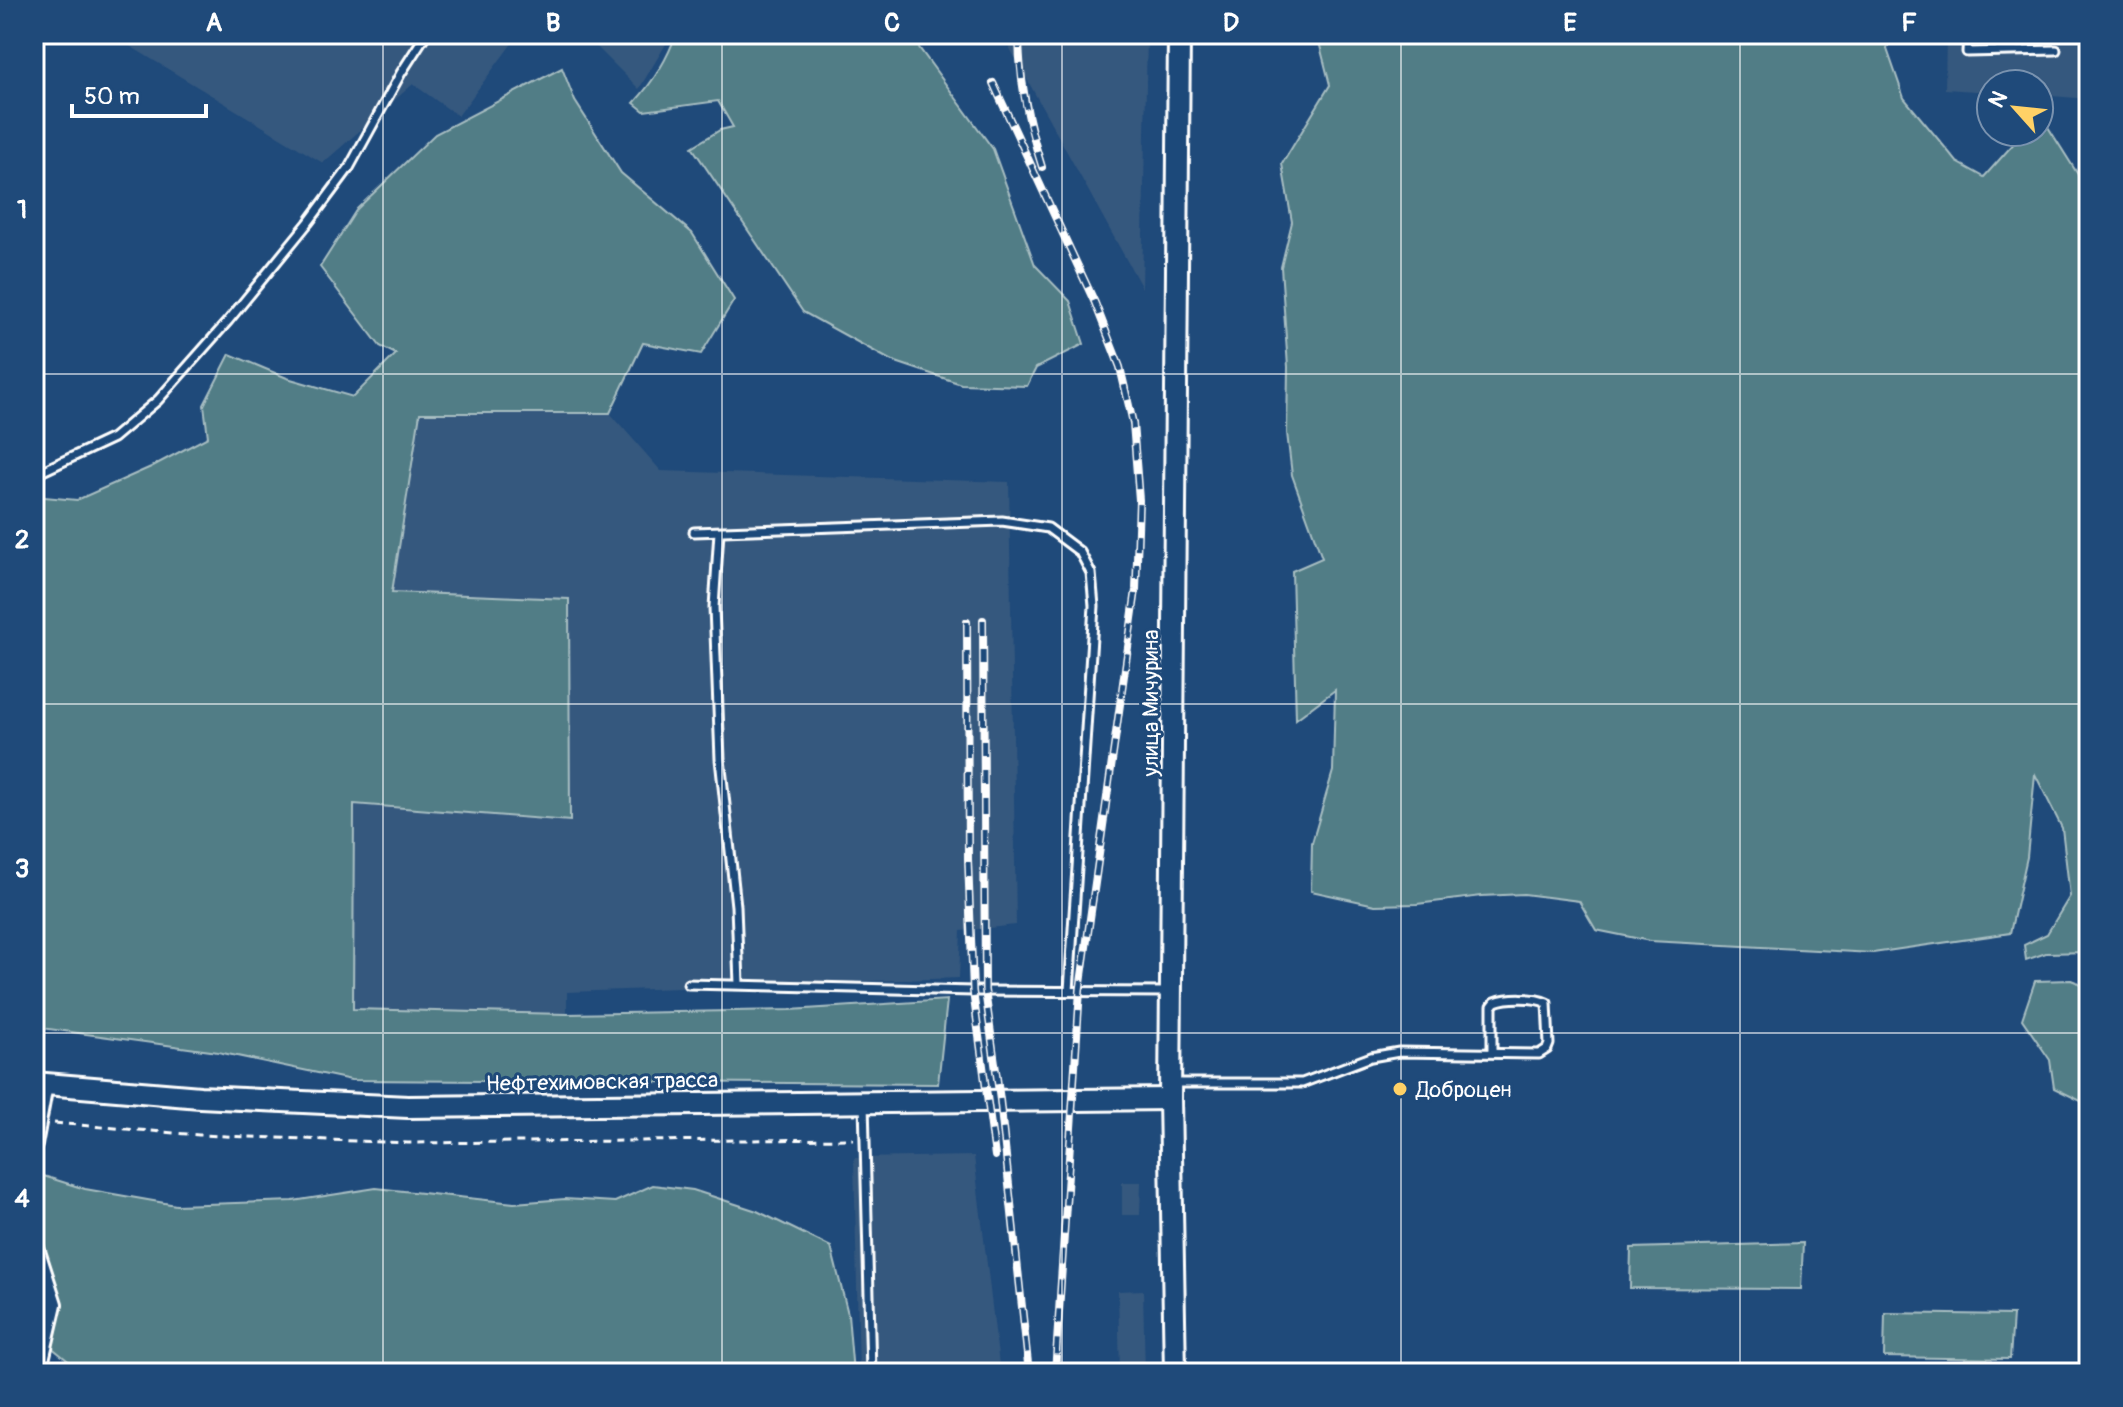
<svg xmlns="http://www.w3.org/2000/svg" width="2123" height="1407" viewBox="0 0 2123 1407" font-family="Pangolin,sans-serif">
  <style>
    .built { fill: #35587e }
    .green { fill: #517d86; stroke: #a8bec2; stroke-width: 2 }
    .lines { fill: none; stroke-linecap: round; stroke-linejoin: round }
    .lane-casing { stroke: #fff; stroke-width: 13 }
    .street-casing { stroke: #fff; stroke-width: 20 }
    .secondary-casing { stroke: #fff; stroke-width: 26 }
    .path { stroke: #fff; stroke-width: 3; stroke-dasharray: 8 6; stroke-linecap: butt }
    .lane { stroke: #1f4a7a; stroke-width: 7 }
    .street { stroke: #1f4a7a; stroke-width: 14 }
    .secondary { stroke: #1f4a7a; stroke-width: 20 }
    .rail-casing { stroke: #fff; stroke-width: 8 }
    .rail { stroke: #1f4a7a; stroke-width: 5; stroke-dasharray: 15; stroke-linecap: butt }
    .grid { fill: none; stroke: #fff; stroke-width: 2; stroke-opacity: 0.55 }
    .poi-dot { fill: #ffd166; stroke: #1f4a7a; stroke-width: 3 }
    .labels { text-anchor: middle; stroke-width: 6; stroke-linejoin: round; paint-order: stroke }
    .street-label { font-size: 22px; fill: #fff; stroke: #1f4a7a }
    .poi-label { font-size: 22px; fill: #fff; stroke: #1f4a7a; text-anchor: start }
    .neatline { fill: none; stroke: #fff; stroke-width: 3 }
    .grid-label { font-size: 26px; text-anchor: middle; font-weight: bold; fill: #fff }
  </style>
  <rect width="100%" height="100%" fill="#1f4a7a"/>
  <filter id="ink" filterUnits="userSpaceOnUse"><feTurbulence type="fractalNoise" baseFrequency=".0125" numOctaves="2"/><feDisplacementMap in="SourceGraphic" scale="16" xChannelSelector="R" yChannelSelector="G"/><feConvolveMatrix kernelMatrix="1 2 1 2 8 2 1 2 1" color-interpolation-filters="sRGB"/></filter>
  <g filter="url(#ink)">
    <g class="built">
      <path d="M110,34H519L458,116L413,84L323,163Z"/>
      <path d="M584,34H672L639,89Z"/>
      <path d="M1002,34H1147L1142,288Z"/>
      <path d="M1946,34H2089V99L2039,95V84H1991V92L1945,89Z"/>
      <path d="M420,412L610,413L661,471L1009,482L1016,925L961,931L959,978L567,992V1014L353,1009V804L570,820L392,593Z"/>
      <path d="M974,1156L1000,1373H859L854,1158Z"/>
      <path d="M1122,1182H1141L1140,1215H1122Z"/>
      <path d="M1143,1290L1145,1373H1120L1118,1291Z"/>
    </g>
    <g class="green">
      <path d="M676,34H909L993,149L1035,265L1070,301L1084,344L1036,368L1027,386L961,384L890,360L803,312L692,147L720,130L733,127L718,101L644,111L634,103C653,82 667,61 676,34Z"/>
      <path d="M1317,34H1892L1887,49L1904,98L1957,162L1984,177L2024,132H2039V126L2048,127L2089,192V952L2046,953L2026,960L2024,945L2047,934L2070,896L2062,828L2035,774L2027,857L2010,933L1873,953L1650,941L1596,930L1579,901L1524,894L1482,896L1417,904L1375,905L1311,891L1312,843L1333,771L1335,690L1296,719L1292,571L1322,558L1292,475L1287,433L1288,367L1281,267L1292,222L1282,164L1330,85Z"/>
      <path d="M562,68L575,101L621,173L692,233L734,300L701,354L643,343L610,413H420L392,592L569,599L570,821L354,804L353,1009L567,1014L790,1010L947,1000L938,1084L351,1080L218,1052L34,1027V496L77,500L151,467L208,437L204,405L230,354L287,378L353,397L396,354L380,346L320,267L357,209L435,134Z"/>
      <path d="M2071,980L2089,987V1105L2054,1088L2050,1060L2022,1019L2035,981Z"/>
      <path d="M34,1173L85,1189L176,1205L293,1201L376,1188L514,1203L565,1199L615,1202L653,1185L693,1190L757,1211L831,1247L848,1314L853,1373H83L34,1333Z"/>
      <path d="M1803,1243L1801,1289L1630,1288L1631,1248Z"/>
      <path d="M1885,1313L2013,1315L2010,1359L1884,1357Z"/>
    </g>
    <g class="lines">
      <g class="lane-casing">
        <g id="lane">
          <path d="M1968,34L1967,52L2056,50"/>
          <path d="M34,475L113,438L158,400L228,321L308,223L349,168L401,73L426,34"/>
          <path d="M694,532L1002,521L1048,528L1080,552L1091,573L1094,606L1069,991"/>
          <path d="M719,532L714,607L720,759L736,906L739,984"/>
          <path d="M688,984L973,991L1170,992"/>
          <path d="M1173,1083H1302L1371,1057L1399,1052L1539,1054L1547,1049L1549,1044L1547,1003C1535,997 1508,997 1495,1002L1492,1006V1053"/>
          <path d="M864,1103L871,1373"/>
        </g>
      </g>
      <g class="street-casing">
        <g id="street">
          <path d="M34,1145L45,1085"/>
          <path d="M34,1242L54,1304L38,1373"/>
        </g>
      </g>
      <g class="secondary-casing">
        <g id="secondary">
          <path d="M34,1083L200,1097L408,1107L1170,1099"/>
          <path d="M1175,1373L1170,1099L1179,34"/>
        </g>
      </g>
      <path class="path" d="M54,1123L199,1135L408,1143L853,1139"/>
      <use href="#lane" class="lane"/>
      <use href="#street" class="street"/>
      <use href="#secondary" class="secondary"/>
      <g class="rail-casing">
        <g id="rail">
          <path d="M1019,34C1019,81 1028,123 1042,167"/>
          <path d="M993,83L1095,303L1120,367L1133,423L1139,500L1136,590L1080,990L1055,1373"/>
          <path d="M983,620L985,990L1000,1100L1029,1373"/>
          <path d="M967,622L968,859L973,991L995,1156"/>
        </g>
      </g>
      <use href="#rail" class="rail"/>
    </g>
  </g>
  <path class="grid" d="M383,34V1373M722,34V1373M1062,34V1373M1401,34V1373M1740,34V1373M34,374H2089M34,704H2089M34,1033H2089"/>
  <circle class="poi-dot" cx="1400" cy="1089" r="8"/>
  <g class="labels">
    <g class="street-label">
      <text transform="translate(1150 703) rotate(-90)" y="8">улица Мичурина</text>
      <text transform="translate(602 1081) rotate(-1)" y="8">Нефтехимовская трасса</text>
    </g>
    <g class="poi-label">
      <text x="1416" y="1097">Доброцен</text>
    </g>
  </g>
  <rect width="2123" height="1407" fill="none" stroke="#1f4a7a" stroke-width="88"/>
  <g transform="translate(2015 108) rotate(297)"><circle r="38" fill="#1f4a7a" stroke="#7992af" stroke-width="2"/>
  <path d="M0-6L14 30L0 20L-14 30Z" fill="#ffd166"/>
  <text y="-12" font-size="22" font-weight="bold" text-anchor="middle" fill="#ffffff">N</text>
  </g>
  <path d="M72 104v12h134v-12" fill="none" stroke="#ffffff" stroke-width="4"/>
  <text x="84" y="104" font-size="24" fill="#ffffff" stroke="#1f4a7a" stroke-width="6" paint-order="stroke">50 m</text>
  <rect x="44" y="44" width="2035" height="1319" class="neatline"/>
  <g class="grid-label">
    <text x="214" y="31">A</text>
    <text x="553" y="31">B</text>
    <text x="892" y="31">C</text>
    <text x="1231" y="31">D</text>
    <text x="1570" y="31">E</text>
    <text x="1909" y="31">F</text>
    <text x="22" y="218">1</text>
    <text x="22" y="548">2</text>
    <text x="22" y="877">3</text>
    <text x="22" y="1207">4</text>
  </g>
</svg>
